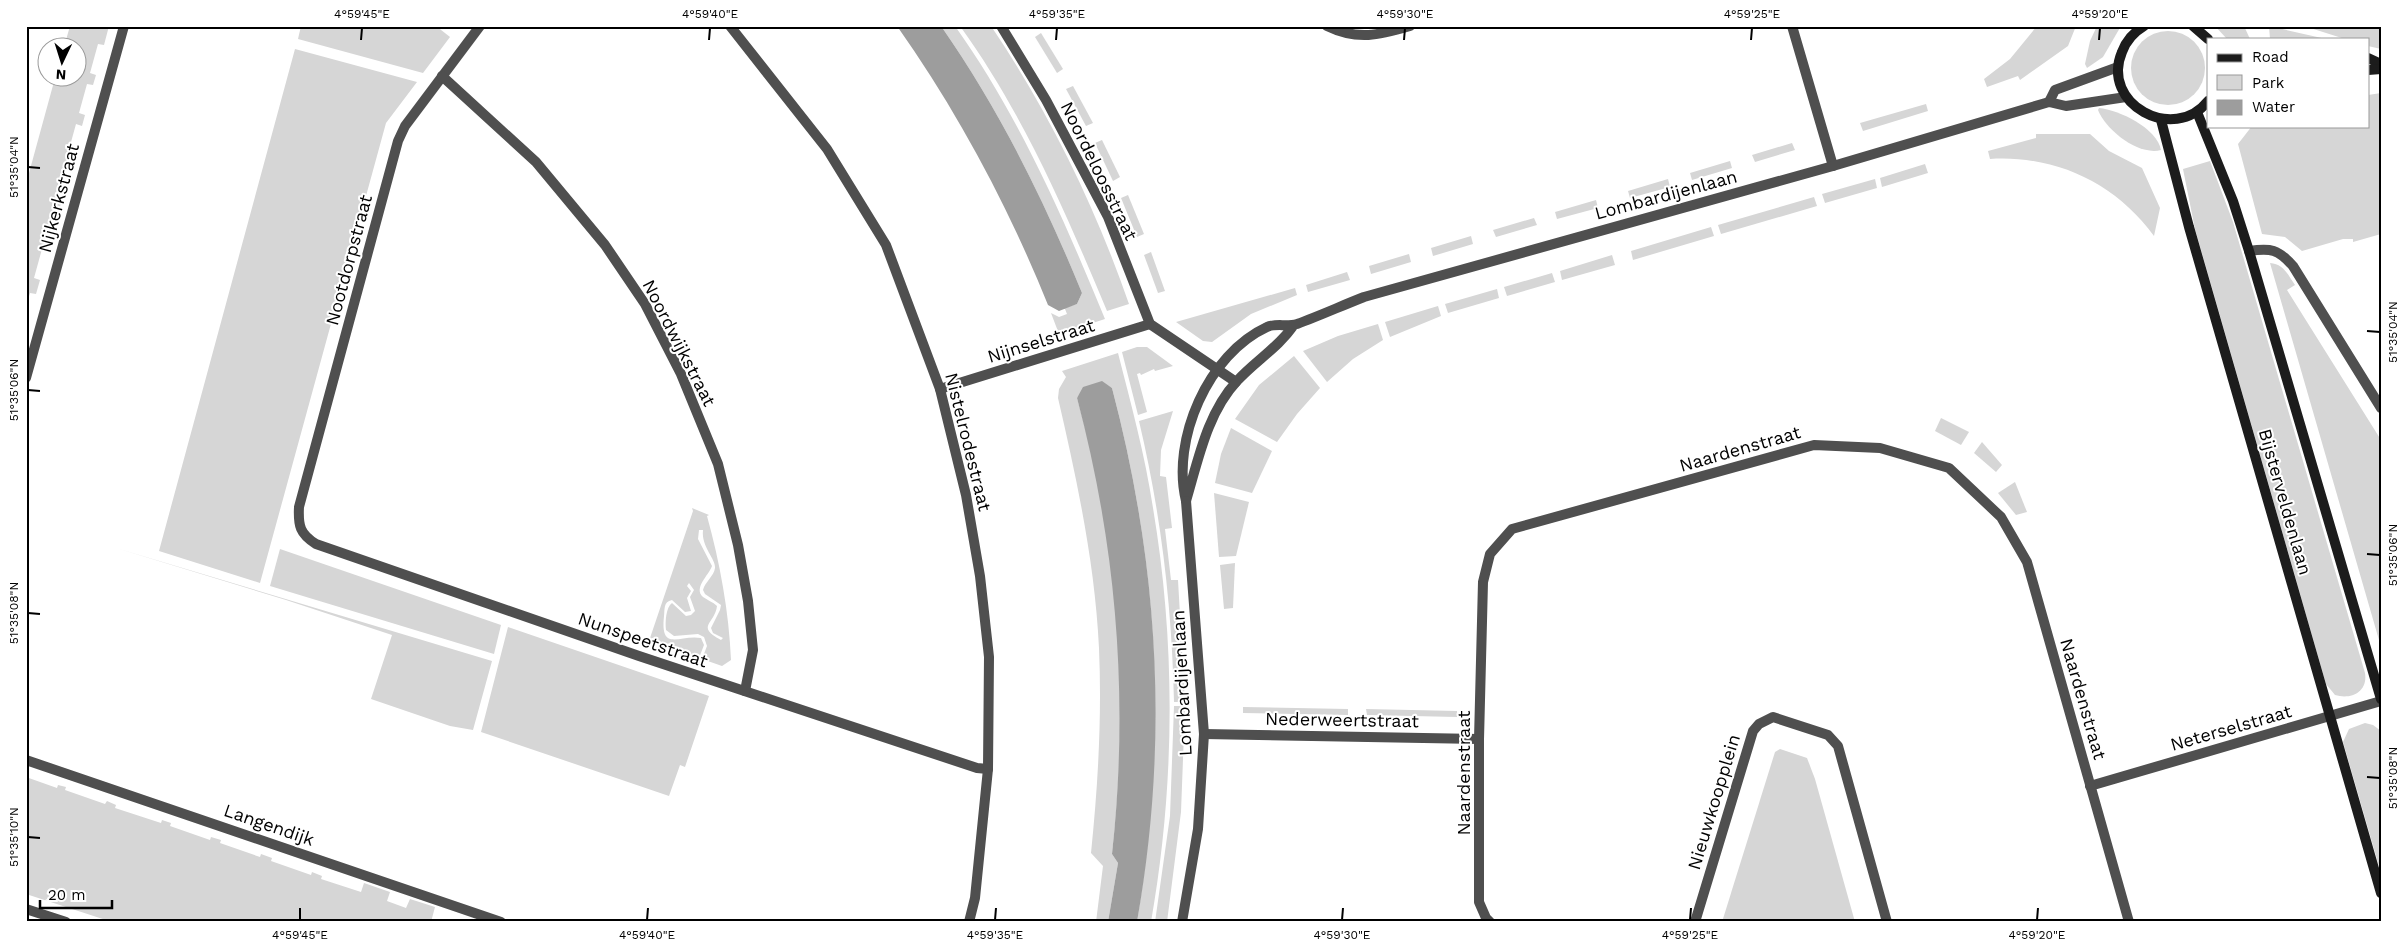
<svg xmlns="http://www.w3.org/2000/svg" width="2407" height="948" viewBox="0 0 2407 948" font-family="'Work Sans',sans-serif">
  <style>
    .green { fill: #d6d6d6; fill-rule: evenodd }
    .water { fill: #9d9d9d }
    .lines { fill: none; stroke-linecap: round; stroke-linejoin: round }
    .street { stroke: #4f4f4f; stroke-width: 10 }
    .secondary { stroke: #1c1c1c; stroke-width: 10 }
    .ticks { fill: none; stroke: #000; stroke-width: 2 }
    .labels { text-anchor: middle; stroke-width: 4; stroke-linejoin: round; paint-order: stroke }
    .street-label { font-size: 18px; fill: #000; stroke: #fff }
    .neatline { fill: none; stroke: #000; stroke-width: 2 }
    .ticks-label { font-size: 12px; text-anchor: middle; fill: #000 }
  </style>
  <rect width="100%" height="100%" fill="#fff"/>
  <g class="green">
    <path d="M70,26H109L104,45L98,44L90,73L96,75L93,85L87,84L79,113L85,115L82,126L76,124L68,153L74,155L70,170L64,168L56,197L62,200L59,210L53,209L45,238L51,240L48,251L42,249L34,278L40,280L36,294L30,293L26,306V184L55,78H78V48L64,47Z"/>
    <path d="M301,26H436L450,37L423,73L298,39Z"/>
    <path d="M941,26H955C1019,116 1063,217 1105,319L1059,334L1051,313L1059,317L1067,314L1065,309H1061L1077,304L1082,293C1044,200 999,109 941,26Z"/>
    <path d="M960,26H991C1049,112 1095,206 1129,304L1107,311C1066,213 1023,113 960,26Z"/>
    <path d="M2037,26H2076L2068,46L2020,80L2018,76L1987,87L1984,79L2010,59Z"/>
    <path d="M2097,26H2121L2103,57L2087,68L2085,64L2090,41Z"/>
    <path d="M2215,26H2244L2250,39H2227Z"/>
    <path d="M2269,26L2326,39H2270Z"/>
    <path d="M2304,26H2381V49L2368,46V39H2345Z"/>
    <circle cx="2168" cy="68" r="37"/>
    <path d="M1041,33L1063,69L1057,73L1035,37Z"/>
    <path d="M295,49L417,82L386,123L260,583L159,551Z"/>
    <path d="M1073,86L1093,123L1086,126L1066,89Z"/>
    <path d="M2381,93V234L2353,242V239H2343L2302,251L2285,237L2262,234L2238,144L2252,126H2368V95Z"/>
    <path d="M1926,104L1928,111L1863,131L1860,123Z"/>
    <path d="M2099,108C2119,110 2157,128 2161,150C2138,156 2106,130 2098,110Z"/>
    <path d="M2036,134H2090L2109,151L2142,168L2160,208L2154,236C2115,183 2056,155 1990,159L1988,151L2036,138Z"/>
    <path d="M1102,140L1120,177L1113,181L1095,143Z"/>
    <path d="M1792,143L1795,150L1755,162L1752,155Z"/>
    <path d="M1730,161L1732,168L1692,180L1690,173Z"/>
    <path d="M2210,161L2233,222L2365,673C2368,692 2351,700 2335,695L2326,684L2195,229L2183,169Z"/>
    <path d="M1925,164L1928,173L1882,187L1880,178Z"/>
    <path d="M1668,179L1670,187L1630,198L1628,191Z"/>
    <path d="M1875,179L1877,188L1825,203L1822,194Z"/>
    <path d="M1128,195L1144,234L1137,237L1121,198Z"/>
    <path d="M1814,197L1817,206L1721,234L1718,225Z"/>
    <path d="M1596,200L1598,208L1557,219L1555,212Z"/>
    <path d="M1534,218L1537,225L1496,237L1493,230Z"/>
    <path d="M1711,227L1714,236L1633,260L1631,251Z"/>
    <path d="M1471,236L1473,244L1433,256L1431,248Z"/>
    <path d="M1151,252L1165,291L1158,293L1144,255Z"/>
    <path d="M1409,254L1411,262L1371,274L1369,266Z"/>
    <path d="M1612,255L1615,265L1562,280L1560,271Z"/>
    <path d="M2270,263C2284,264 2288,275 2295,285L2287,290L2381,440V647Z"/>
    <path d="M1347,272L1350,280L1308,292L1306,285Z"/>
    <path d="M1552,273L1555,282L1507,296L1504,287Z"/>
    <path d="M1295,288L1297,295L1251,314L1212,342L1203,341L1176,322Z"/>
    <path d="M1497,289L1499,298L1448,313L1445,304Z"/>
    <path d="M1438,306L1441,316L1390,337L1385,322Z"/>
    <path d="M1378,324L1383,340L1353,359L1327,382L1303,351L1338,336Z"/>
    <path d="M1137,347H1147L1173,366L1155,371L1154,369L1141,375L1140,373L1137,374L1147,412L1138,415L1122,352Z"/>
    <path d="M1118,353C1131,404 1145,455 1153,508C1176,645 1175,785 1151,922H1137C1167,737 1160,570 1112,388L1102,382L1085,387L1077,398C1087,434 1096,469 1103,506C1123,621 1125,738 1112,854L1118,863L1108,922H1096L1103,866L1091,853C1098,785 1102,717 1099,648C1095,564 1077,480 1058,398L1059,389L1066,377L1062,371Z"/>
    <path d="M1294,356L1320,388L1297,414L1277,442L1235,419L1259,385Z"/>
    <path d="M1173,411L1161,450L1160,476L1166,477L1172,528L1165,529L1171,580H1178L1185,702H1174C1172,606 1161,514 1139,421Z"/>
    <path d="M1941,418L1969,432L1961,445L1935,431Z"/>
    <path d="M1231,428L1272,451L1252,493L1215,483L1221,454Z"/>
    <path d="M1982,442L2002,465L1996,472L1974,453Z"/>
    <path d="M2015,482L2027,512L2016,515L1998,493Z"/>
    <path d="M1214,493L1249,502L1236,556L1219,557Z"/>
    <path d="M692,508L709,515L707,516C720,563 729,612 731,660L722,666L702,659L707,646L704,637L698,634L674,636L666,630C665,622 666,607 672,603L686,616L691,615L695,611L690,597L694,590L689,583L687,586L691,591L687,598L691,611L685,612L672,600C663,602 665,609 664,616C660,653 680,634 701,638L704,645L699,658L649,641L693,511ZM699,530H703C701,547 716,559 715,568C714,576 705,582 703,590L705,594L721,605L720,610L711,628L713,633L723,638L721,640C695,626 715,624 717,606C713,602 707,600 703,597C693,588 709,575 712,566L698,539Z"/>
    <path d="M116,548L492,661L473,730L450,726L371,699L392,635L286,600Z"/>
    <path d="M280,549L501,625L494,654L270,586Z"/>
    <path d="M1235,563L1233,608L1224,609L1220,565Z"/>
    <path d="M508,627L709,696L685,767L680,765L669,796L481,732Z"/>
    <path d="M1174,706H1185L1181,812L1167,922H1155L1170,816Z"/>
    <path d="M1243,707L1348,709V715L1243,713Z"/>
    <path d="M1366,709L1457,711V717L1367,715Z"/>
    <path d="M2365,723L2373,725L2381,731V873L2343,742L2349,729Z"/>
    <path d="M1780,749L1807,758L1815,779L1855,922H1722L1775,752Z"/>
    <path d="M26,777L57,788L58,785L66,787L65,790L105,804L107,801L116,805L115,808L161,823L162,820L171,823L170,826L210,840L211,837L221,840L220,843L260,857L261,854L272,858L271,861L311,875L312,872L322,876L321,879L361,892L364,883L390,892L387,901L406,908L410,899L435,907L431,922H112L26,894Z"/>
  </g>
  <g class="water">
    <path d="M897,26H941C999,109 1044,200 1082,293L1077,304L1059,311L1048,305C1008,206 959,114 897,26Z"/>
    <path d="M1102,381L1112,388C1159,566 1169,741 1137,922H1108L1118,863L1112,854C1129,700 1117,548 1077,398L1083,387Z"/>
  </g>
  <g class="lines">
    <g class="street">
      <path d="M480,26L405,126L398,141L299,507C298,526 300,534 316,544L639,656L977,768L988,769"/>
      <path d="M730,26L827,149L886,245L940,389L966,495L980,576L989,657L988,769L975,898L969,922"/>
      <path d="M1001,26L1046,100L1108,217L1150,324L1236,382"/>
      <path d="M1327,26C1358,41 1379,35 1410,26"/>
      <path d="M1792,26L1833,166"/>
      <path d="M442,76L536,162L605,245L645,304L681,374L718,464L738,545L748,601L753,650L745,691"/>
      <path d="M2049,102L2055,90L2118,67"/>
      <path d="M2249,251C2271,248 2278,249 2293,266L2381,408"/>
      <path d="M1294,325C1278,348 1255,361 1237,381C1207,413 1198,461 1186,501C1171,440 1208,354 1267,327C1275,323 1287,327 1297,324C1319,316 1341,306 1364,297L1833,166L2049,102L2066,106L2126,97"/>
      <path d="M26,378L124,26"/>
      <path d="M940,389L1150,324"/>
      <path d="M1204,734L1479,739"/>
      <path d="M26,760L501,922"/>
      <path d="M2090,786L2381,701"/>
      <path d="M26,909L66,922"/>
      <path d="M1182,922L1198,829L1204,734L1186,501"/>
      <path d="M1490,922L1486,918L1479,902V739L1483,582L1490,554L1512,529L1814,445L1880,448L1949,468L2001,517L2027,562L2129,922"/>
      <path d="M1695,922L1753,731L1759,724L1773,717L1828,735L1838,746L1887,922"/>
    </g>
    <g class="secondary">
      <path d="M2144,26C2134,32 2126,41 2122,52C2100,104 2174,144 2208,101"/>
      <path d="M2193,26L2208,39"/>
      <path d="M2368,58L2381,64"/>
      <path d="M2368,70L2381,69"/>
      <path d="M2197,112L2233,201L2249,251L2381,699"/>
      <path d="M2161,120L2189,227L2381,893"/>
    </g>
  </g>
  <path class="ticks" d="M361,40L362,28M709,40L710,28M1056,40L1057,28M1404,40L1405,28M1751,40L1752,28M2099,40L2100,28M28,167L40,168M2367,331L2380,332M28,390L40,391M2367,554L2380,555M28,613L40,614M2367,777L2380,778M28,837L40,838M300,920V908M647,920L648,908M995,920L996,908M1342,920L1343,908M1690,920L1691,908M2037,920L2038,908"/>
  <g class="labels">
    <g class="street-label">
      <text transform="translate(1099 171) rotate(64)" y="6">Noordeloosstraat</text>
      <text transform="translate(1666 195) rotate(-15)" y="6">Lombardijenlaan</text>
      <text transform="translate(59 198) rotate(-75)" y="6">Nijkerkstraat</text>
      <text transform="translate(349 260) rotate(-75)" y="6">Nootdorpstraat</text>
      <text transform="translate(1041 341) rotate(-17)" y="6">Nijnselstraat</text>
      <text transform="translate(679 343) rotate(63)" y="6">Noordwijkstraat</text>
      <text transform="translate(968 442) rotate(76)" y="6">Nistelrodestraat</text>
      <text transform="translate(1740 449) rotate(-16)" y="6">Naardenstraat</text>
      <text transform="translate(2285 502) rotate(74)" y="6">Bijsterveldenlaan</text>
      <text transform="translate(643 640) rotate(19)" y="6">Nunspeetstraat</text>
      <text transform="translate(1182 683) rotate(-93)" y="6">Lombardijenlaan</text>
      <text transform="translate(2083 699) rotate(74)" y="6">Naardenstraat</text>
      <text transform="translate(1342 720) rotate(1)" y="6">Nederweertstraat</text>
      <text transform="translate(2231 728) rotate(-16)" y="6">Neterselstraat</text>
      <text transform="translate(1464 773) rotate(-90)" y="6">Naardenstraat</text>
      <text transform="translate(1714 802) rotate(-73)" y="6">Nieuwkoopplein</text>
      <text transform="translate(269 825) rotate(19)" y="6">Langendijk</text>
    </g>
  </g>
  <rect width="2407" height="948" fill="none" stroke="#ffffff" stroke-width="55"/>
  <rect x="2207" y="38" width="162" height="90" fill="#ffffff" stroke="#999999"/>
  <rect x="2217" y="54" width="25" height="8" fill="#1c1c1c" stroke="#999999"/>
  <text x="2252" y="62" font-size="15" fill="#000000">Road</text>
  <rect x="2217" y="75" width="25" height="15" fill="#d6d6d6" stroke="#999999"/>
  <text x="2252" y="88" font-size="15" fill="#000000">Park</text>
  <rect x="2217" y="100" width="25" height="15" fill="#9d9d9d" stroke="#999999"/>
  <text x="2252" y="112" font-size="15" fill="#000000">Water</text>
  <g transform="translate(62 62) rotate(184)"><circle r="24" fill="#ffffff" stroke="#999999"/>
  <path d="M0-4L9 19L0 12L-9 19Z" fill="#000000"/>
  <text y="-8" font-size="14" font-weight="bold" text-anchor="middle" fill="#000000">N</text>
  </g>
  <path d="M40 900v8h72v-8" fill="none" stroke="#000000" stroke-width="2.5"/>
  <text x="48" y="900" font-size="15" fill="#000000" stroke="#ffffff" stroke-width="4" paint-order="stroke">20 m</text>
  <rect x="28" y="28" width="2352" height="892" class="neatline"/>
  <g class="ticks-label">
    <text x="362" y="18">4°59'45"E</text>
    <text x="710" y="18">4°59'40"E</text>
    <text x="1057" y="18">4°59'35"E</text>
    <text x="1405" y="18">4°59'30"E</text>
    <text x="1752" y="18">4°59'25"E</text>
    <text x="2100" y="18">4°59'20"E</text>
    <text transform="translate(14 167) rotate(-90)" y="4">51°35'04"N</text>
    <text transform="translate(2393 332) rotate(-90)" y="4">51°35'04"N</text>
    <text transform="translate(14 390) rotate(-90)" y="4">51°35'06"N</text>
    <text transform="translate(2393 555) rotate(-90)" y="4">51°35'06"N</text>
    <text transform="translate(14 613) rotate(-90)" y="4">51°35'08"N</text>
    <text transform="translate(2393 778) rotate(-90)" y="4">51°35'08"N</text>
    <text transform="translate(14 837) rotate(-90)" y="4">51°35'10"N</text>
    <text x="300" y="939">4°59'45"E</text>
    <text x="647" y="939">4°59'40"E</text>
    <text x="995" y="939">4°59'35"E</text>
    <text x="1342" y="939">4°59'30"E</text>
    <text x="1690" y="939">4°59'25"E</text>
    <text x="2037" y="939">4°59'20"E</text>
  </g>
</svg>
